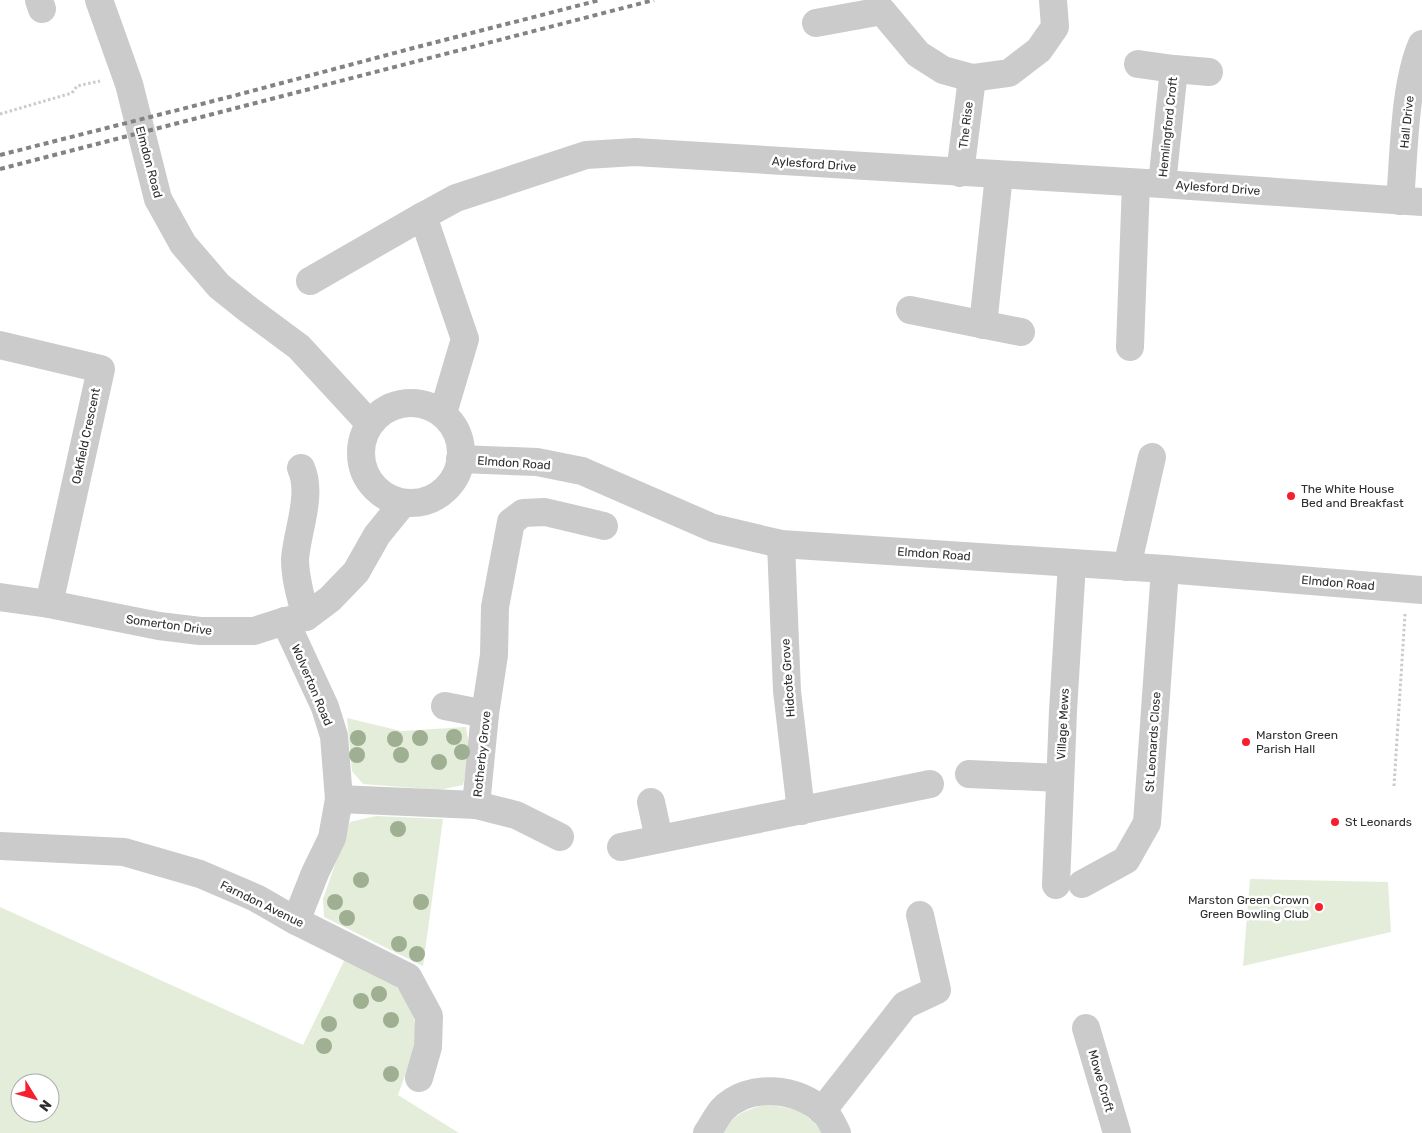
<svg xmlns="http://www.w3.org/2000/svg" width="1422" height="1133" viewBox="0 0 1422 1133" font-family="Rubik,sans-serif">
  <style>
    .green { fill: #e4edda; fill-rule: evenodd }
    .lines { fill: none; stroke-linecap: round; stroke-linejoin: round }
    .path { stroke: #cbcbcb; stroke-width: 3; stroke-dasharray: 2.5 2.5; stroke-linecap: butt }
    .minor { stroke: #cbcbcb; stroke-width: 28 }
    .rail { stroke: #838383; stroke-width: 4; stroke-dasharray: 5 4; stroke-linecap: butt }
    .tree { fill: #9faf91 }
    .poi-dot { fill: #f61f2e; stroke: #fff; stroke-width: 2 }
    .labels { text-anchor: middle; stroke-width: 5; stroke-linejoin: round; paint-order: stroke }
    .street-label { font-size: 12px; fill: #2e2e2e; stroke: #fff }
    .poi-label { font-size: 12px; fill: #2e2e2e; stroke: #fff; text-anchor: start }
  </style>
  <rect width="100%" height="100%" fill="#fff"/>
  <g class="green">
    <path d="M347,718L401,731L466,727L470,752L463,785L439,790L363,784L352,771Z"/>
    <path d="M376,816L443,819L423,966L324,917L323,899L350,822Z"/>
    <path d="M1250,879L1388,882L1391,932L1243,966Z"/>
    <path d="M0,907L303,1045L346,957L396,986L413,1008L417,1042L398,1095L459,1133H0ZM20,1083H50V1113H20Z"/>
    <path d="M768,1104L801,1111L825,1133H720C734,1114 746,1110 768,1104Z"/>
  </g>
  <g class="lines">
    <g class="path">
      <path d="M0,114L72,93L77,86L100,81"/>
      <path d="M1394,786L1405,614"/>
    </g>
    <g class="minor">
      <path d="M39,0L42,9"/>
      <path d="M99,0L129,84L158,199L183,244L219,286L249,310L299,347L370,424"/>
      <path d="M816,23L882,11L918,54L943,70L972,78L1009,73L1039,50L1055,27L1053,0"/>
      <path d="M1138,64L1174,69L1209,72"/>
      <path d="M960,173L972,78"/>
      <path d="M1162,184L1174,69"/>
      <path d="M1400,201C1404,155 1404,85 1422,44"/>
      <path d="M310,281L423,216"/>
      <path d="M910,310L1021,332"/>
      <path d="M983,325L999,175"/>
      <path d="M0,345L101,369L49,604"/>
      <path d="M1130,347L1136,183"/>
      <circle cx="411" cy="453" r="50"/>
      <path d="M443,413L465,339L423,216L456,198L586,155L635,152L1162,184L1422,202"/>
      <path d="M460,459L537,462L582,471L713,528L781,544L1165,569L1422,590"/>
      <path d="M301,468C313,494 297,532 295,559C295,579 301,598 306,617"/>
      <path d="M781,544L787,691L801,811"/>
      <path d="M1127,567L1152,457"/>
      <path d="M0,597L49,604L159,626L200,631H254L285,621L306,617L330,599L356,572L377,535L403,503"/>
      <path d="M285,621L325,707L334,736L339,799L332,838L315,873L296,921"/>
      <path d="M445,706L485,714"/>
      <path d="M969,774L1060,778"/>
      <path d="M339,799L476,805L485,714L494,655L495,607L511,522L523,513L545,512L604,526"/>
      <path d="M651,802L659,839"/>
      <path d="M476,805L516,815L560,837"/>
      <path d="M0,846L124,852L200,874L256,898L296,921L408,977L429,1016L428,1047L419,1078"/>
      <path d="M621,847L930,784"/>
      <path d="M1082,884L1126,860L1147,823L1165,569"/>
      <path d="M1056,885L1063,711L1072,563"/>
      <path d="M1086,1028L1117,1133"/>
      <path d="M822,1111L905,1005L937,990L920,915"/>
      <path d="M707,1133C712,1126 716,1117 722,1110C748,1082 799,1087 825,1113C830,1118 834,1127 837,1133"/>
    </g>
    <g class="rail">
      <path d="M0,155L233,96L417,47L600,0"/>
      <path d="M0,169L654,0"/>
    </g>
  </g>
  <g class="tree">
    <circle cx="454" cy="737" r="8"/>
    <circle cx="358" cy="738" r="8"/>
    <circle cx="420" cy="738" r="8"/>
    <circle cx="395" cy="739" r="8"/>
    <circle cx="462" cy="752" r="8"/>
    <circle cx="357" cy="755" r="8"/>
    <circle cx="401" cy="755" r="8"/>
    <circle cx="439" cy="762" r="8"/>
    <circle cx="398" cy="829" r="8"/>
    <circle cx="361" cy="880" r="8"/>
    <circle cx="335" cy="902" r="8"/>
    <circle cx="421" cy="902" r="8"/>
    <circle cx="347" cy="918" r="8"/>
    <circle cx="399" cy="944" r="8"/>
    <circle cx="417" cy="954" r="8"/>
    <circle cx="379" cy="994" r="8"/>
    <circle cx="361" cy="1001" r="8"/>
    <circle cx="391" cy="1020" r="8"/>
    <circle cx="329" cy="1024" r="8"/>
    <circle cx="324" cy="1046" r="8"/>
    <circle cx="391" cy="1074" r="8"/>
  </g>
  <g class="poi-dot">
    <circle cx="1291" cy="496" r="5"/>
    <circle cx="1246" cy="742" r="5"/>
    <circle cx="1335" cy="822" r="5"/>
    <circle cx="1319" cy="907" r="5"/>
  </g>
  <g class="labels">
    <g class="street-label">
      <text transform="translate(1407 122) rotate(-84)" y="4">Hall Drive</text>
      <text transform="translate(966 125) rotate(-83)" y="4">The Rise</text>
      <text transform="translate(1168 127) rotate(-84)" y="4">Hemlingford Croft</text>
      <text transform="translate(149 162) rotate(75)" y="4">Elmdon Road</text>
      <text transform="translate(814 164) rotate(4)" y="4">Aylesford Drive</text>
      <text transform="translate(1218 188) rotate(4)" y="4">Aylesford Drive</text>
      <text transform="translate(86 436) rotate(-78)" y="4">Oakfield Crescent</text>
      <text transform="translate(514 463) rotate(4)" y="4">Elmdon Road</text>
      <text transform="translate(934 554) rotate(4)" y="4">Elmdon Road</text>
      <text transform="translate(1338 583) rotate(5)" y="4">Elmdon Road</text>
      <text transform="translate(169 625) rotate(8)" y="4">Somerton Drive</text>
      <text transform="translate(788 678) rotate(-94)" y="4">Hidcote Grove</text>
      <text transform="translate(312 685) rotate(67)" y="4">Wolverton Road</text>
      <text transform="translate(1063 724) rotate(-87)" y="4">Village Mews</text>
      <text transform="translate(1153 742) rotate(-86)" y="4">St Leonards Close</text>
      <text transform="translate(482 754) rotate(-84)" y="4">Rotherby Grove</text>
      <text transform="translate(262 904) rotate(26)" y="4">Farndon Avenue</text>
      <text transform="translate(1101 1081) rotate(74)" y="4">Mowe Croft</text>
    </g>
    <g class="poi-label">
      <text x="1301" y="493">The White House<tspan x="1301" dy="14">Bed and Breakfast</tspan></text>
      <text x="1256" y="739">Marston Green<tspan x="1256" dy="14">Parish Hall</tspan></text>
      <text x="1345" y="826">St Leonards</text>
      <text x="1309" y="904" text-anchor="end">Marston Green Crown<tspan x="1309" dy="14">Green Bowling Club</tspan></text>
    </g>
  </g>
  <g transform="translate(35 1098) rotate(127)"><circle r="24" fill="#ffffff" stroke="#ababab"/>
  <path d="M0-4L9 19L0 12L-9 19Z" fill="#f61f2e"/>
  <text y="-8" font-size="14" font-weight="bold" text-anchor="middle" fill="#2e2e2e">N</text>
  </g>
</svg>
